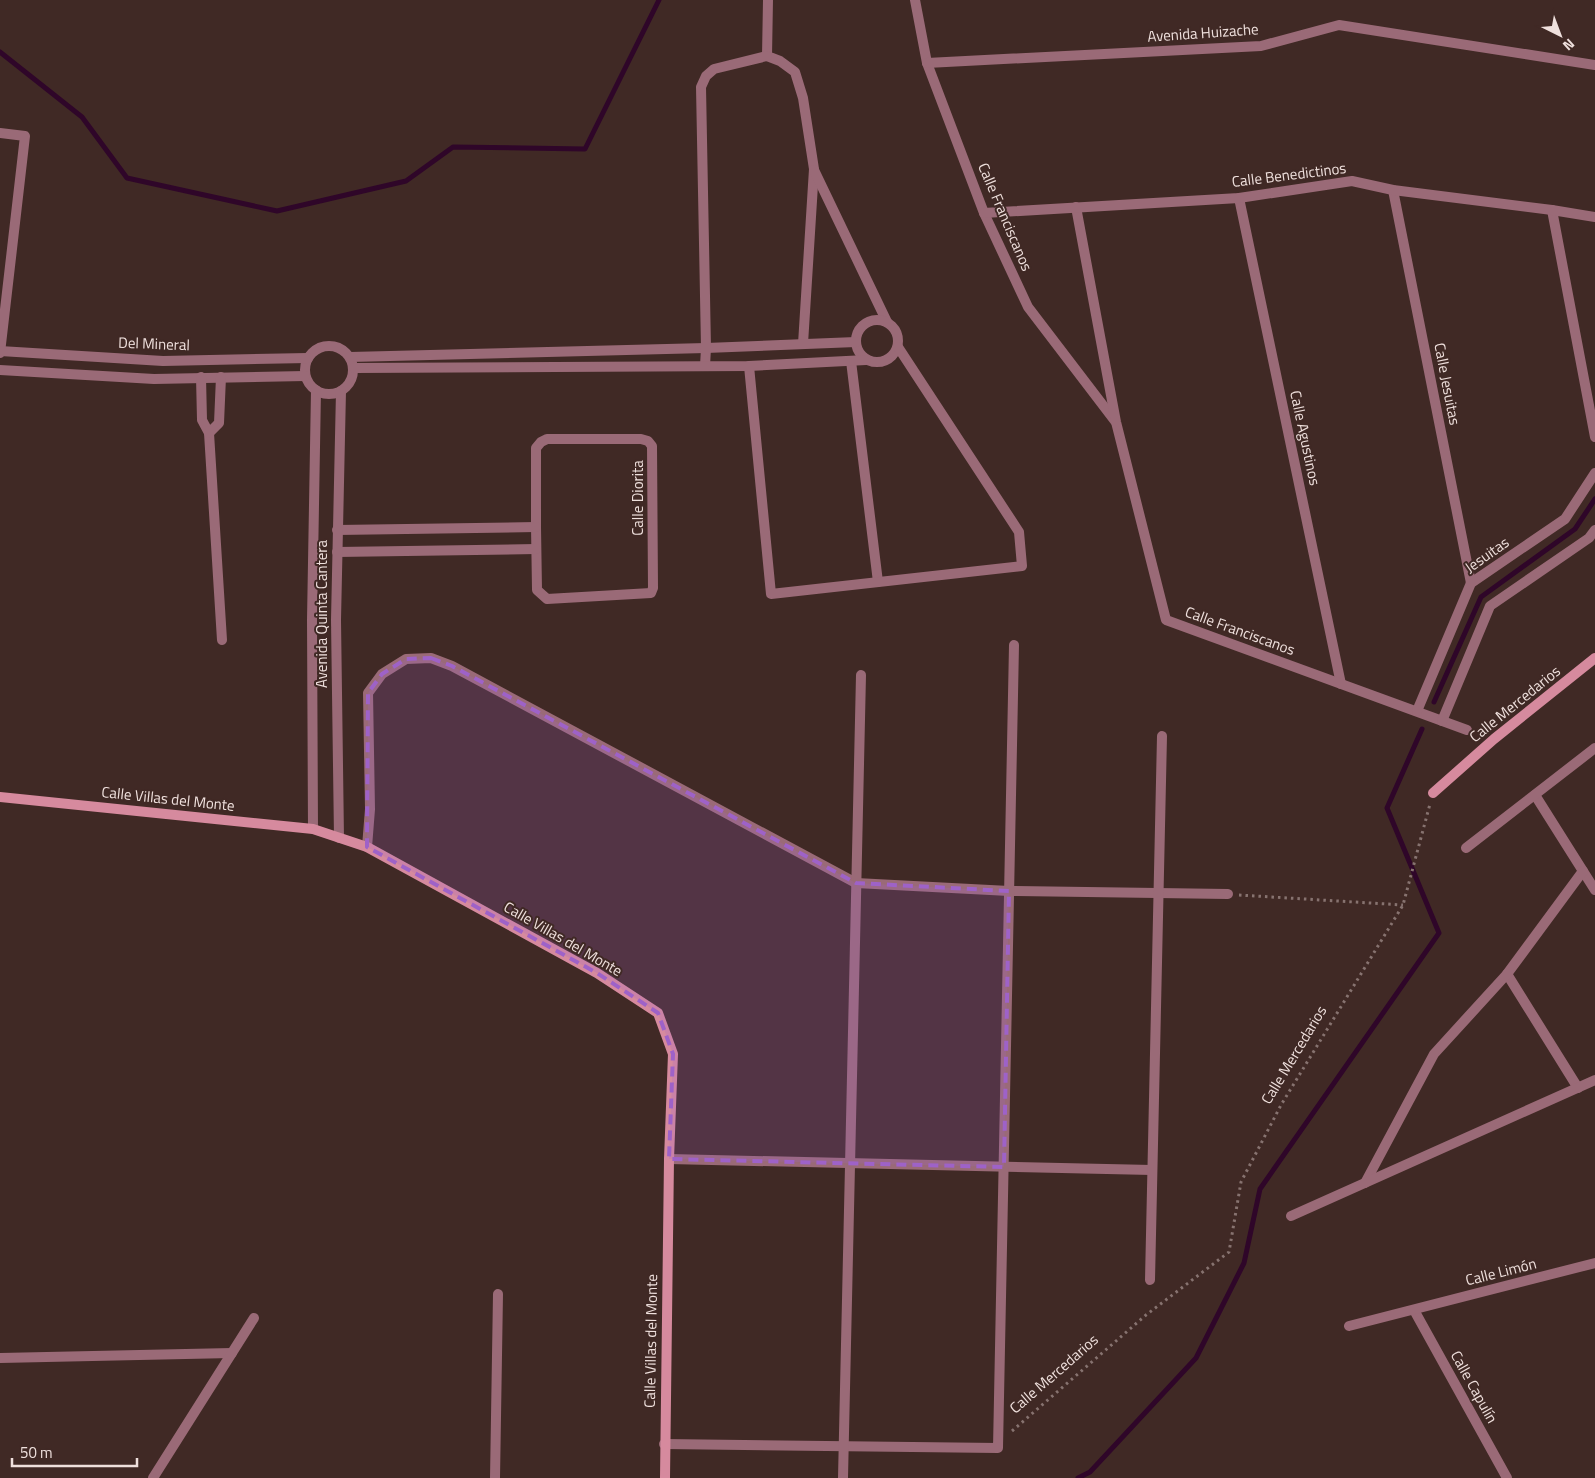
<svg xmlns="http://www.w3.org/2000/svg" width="1595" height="1478" viewBox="0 0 1595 1478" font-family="'Titillium Web',sans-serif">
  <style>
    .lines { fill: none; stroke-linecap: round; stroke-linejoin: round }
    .stream { stroke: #2f0629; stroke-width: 5 }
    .path { stroke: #877370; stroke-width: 3; stroke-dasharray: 2.5 4; stroke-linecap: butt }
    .street { stroke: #9a6a77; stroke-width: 10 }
    .secondary { stroke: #d68a9e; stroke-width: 10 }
    .marked { fill: #9e62c8; fill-opacity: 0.2; stroke: #9e62c8; stroke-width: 4; stroke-dasharray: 10 6; stroke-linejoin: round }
    .labels { text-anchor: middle; stroke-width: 4; stroke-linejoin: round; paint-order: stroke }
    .street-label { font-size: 15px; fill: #efe0dd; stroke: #402925 }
  </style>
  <rect width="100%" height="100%" fill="#402925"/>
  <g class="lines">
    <g class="stream">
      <path d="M0,52L82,117L127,178L277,211L406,181L453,147L585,149L659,0"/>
      <path d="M1434,702L1481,597L1575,529L1595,499"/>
      <path d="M1078,1478L1090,1472L1196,1358L1244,1263L1260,1189L1439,933L1387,808L1422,729"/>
    </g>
    <g class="path">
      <path d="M1239,895L1403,905"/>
      <path d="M1012,1431L1146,1315L1229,1252L1241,1182L1281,1105L1403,905L1430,804"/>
    </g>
    <g class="street">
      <path d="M768,0L767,56L780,61L795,72L803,98L814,169L803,344"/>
      <path d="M915,0L927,63L984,213L1028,307L1115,421"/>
      <path d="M927,63L1261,46L1339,25L1595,65"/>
      <path d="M0,133L25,136L0,353"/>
      <path d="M814,170L887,322"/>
      <path d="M1393,190L1471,583"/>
      <path d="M1239,198L1341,684"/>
      <path d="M1076,207L1116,422L1166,620L1467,730"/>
      <path d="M1552,210L1595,437"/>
      <path d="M984,213L1239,198L1352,181L1393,190L1552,210L1595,217"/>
      <circle cx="877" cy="341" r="21"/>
      <circle cx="329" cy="370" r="24"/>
      <path d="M0,351L163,361L308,358"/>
      <path d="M350,357L706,348L856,342"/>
      <path d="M851,361L878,582"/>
      <path d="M705,366L706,348L701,87L706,76L714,69L767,56"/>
      <path d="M749,366L771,594L1022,566L1019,532L898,347"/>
      <path d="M354,368L749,366L866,360"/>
      <path d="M0,370L154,379L305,376"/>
      <path d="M201,377L202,420L209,433L222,640"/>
      <path d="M209,433L219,423L221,377"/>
      <path d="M547,439H641L648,441L652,446L653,588L651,593L547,599L537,590L536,527V448L541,442Z"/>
      <path d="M337,530L536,527"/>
      <path d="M337,552L536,549"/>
      <path d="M1417,711L1471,583L1565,519L1595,473"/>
      <path d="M1442,721L1490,606L1589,538L1595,530"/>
      <path d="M1535,795L1595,890"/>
      <path d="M313,829L312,620L316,390"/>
      <path d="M339,838L336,620L341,391"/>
      <path d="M367,847L370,809L368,693L382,674L406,659L431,658L452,666L856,883L1009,891L1228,894"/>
      <path d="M1466,848L1595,748"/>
      <path d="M1507,974L1578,1088"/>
      <path d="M669,1159L1152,1170"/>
      <path d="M1365,1183L1434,1054L1507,974L1583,871"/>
      <path d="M1291,1216L1595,1080"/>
      <path d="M1150,1280L1162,736"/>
      <path d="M1414,1310L1507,1478"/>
      <path d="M1349,1326L1595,1263"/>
      <path d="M0,1358L232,1353"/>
      <path d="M664,1444L998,1448L1014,645"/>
      <path d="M153,1478L254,1318"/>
      <path d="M495,1478L498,1294"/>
      <path d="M843,1478L861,675"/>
    </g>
    <g class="secondary">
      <path d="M1433,793L1494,739L1595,658"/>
      <path d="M0,797L313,829L367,847L597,973L658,1013L673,1054L669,1159L665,1478"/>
    </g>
  </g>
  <path class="marked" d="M431,658L452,666L856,883L1009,891L1004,1167L669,1159L673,1054L658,1013L597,973L367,847L368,693L382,674L406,659Z"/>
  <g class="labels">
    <g class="street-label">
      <text transform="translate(1203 33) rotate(-4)" y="5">Avenida Huizache</text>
      <text transform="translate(1289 175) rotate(-7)" y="5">Calle Benedictinos</text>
      <text transform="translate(1005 217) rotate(67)" y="5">Calle Franciscanos</text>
      <text transform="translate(154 344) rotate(2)" y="5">Del Mineral</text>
      <text transform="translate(1447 384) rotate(79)" y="5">Calle Jesuitas</text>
      <text transform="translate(1305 438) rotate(78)" y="5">Calle Agustinos</text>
      <text transform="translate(638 498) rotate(-90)" y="5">Calle Diorita</text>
      <text transform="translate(1487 555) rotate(-35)" y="5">Jesuitas</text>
      <text transform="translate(322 614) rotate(-90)" y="5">Avenida Quinta Cantera</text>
      <text transform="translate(1240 631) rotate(20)" y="5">Calle Franciscanos</text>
      <text transform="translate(1515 704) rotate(-39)" y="5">Calle Mercedarios</text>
      <text transform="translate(168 799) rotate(6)" y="5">Calle Villas del Monte</text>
      <text transform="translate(563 939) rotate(30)" y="5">Calle Villas del Monte</text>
      <text transform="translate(1294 1055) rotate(-59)" y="5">Calle Mercedarios</text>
      <text transform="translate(1501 1272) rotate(-14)" y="5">Calle Limón</text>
      <text transform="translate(651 1341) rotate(-89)" y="5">Calle Villas del Monte</text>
      <text transform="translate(1054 1374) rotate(-41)" y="5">Calle Mercedarios</text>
      <text transform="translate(1474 1387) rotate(61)" y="5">Calle Capulín</text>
    </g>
  </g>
  <g transform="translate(1560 35) rotate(138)" stroke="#402925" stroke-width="4" paint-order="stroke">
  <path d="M0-4L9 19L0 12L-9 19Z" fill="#efe0dd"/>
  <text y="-8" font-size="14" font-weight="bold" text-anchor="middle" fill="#efe0dd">N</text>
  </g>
  <path d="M12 1458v8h125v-8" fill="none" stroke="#efe0dd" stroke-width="2.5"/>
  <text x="20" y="1458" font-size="15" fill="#efe0dd" stroke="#402925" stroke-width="4" paint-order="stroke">50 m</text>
</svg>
